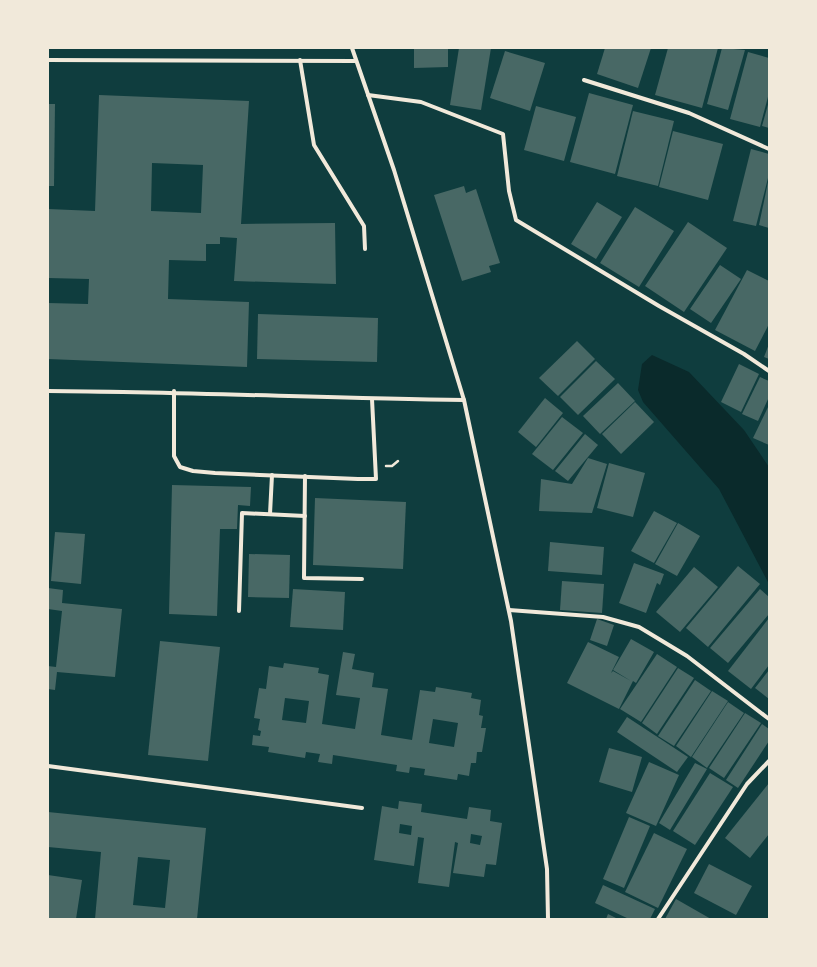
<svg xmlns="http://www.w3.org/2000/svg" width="817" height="967" viewBox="0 0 817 967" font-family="'Roboto Condensed',sans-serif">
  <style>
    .water { fill: #0a2a2b }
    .building { fill: #486865; fill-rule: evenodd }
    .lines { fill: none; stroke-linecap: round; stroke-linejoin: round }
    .path { stroke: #f1e9da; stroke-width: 2.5 }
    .minor { stroke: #f1e9da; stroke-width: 4 }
  </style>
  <rect width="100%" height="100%" fill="#0f3d3e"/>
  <path class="water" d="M652,355L689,372L744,430L769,467V584L719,489L643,402L638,390L642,364Z"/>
  <g class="building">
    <path d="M414,48H448V67L414,68Z"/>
    <path d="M459,48H491L481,110L450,105Z"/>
    <path d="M605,48H651L638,88L597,74Z"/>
    <path d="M668,48H718L702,108L655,95Z"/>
    <path d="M722,48L745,50L728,110L707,104Z"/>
    <path d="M505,51L545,63L530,111L490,98Z"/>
    <path d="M748,52L769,58V93L760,127L730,119Z"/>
    <path d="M589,93L633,105L615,174L570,162Z"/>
    <path d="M99,95L249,101L241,224L335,223L336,284L234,281L237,238L220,237V244H206V261L169,260L168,299L249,302L247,367L48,359V303L88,304L89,279L48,278V209L95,211ZM152,163L203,165L201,213L151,211Z"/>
    <path d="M769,101V128L762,126Z"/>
    <path d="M48,104H55L54,186H48Z"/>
    <path d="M536,106L576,117L564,161L524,150Z"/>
    <path d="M633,111L674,121L658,186L617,176Z"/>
    <path d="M673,131L723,144L708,200L659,187Z"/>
    <path d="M751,149L769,154V174L756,226L733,221Z"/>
    <path d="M768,182H769V228L759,225Z"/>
    <path d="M464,186L466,193L476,189L500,263L489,266L491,272L462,281L434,195Z"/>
    <path d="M597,202L622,217L596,259L571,244Z"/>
    <path d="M635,207L674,231L639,287L600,263Z"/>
    <path d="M688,222L727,248L684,312L645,286Z"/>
    <path d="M720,265L741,279L711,323L690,309Z"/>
    <path d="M747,270L769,281V324L755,351L715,330Z"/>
    <path d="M258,314L378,318L377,362L257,359Z"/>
    <path d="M577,341L595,359L558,396L539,378Z"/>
    <path d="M769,344V359L764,357Z"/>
    <path d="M596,361L615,379L578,415L560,397Z"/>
    <path d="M739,364L759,374L741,412L721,402Z"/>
    <path d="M760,377L769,381V397L758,421L742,414Z"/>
    <path d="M618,383L635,401L600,434L583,416Z"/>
    <path d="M545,398L563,413L536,447L518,432Z"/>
    <path d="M635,402L654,422L621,454L602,434Z"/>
    <path d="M769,405V445L753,438Z"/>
    <path d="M562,417L583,433L553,470L532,454Z"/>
    <path d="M585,434L598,445L568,481L555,471Z"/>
    <path d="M588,458L607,464L592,513L539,511L541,479L572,484Z"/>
    <path d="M609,463L645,473L633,517L597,508Z"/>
    <path d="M172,485L251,487L250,506L238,505L237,529H220L217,616L169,614Z"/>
    <path d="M315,498L406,502L403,569L313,565Z"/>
    <path d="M654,511L677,523L654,563L631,551Z"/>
    <path d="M678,523L700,536L677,576L655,564Z"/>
    <path d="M55,532L85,534L81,584L51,581Z"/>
    <path d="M550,542L604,547L602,575L548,571Z"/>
    <path d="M249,554L290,555L289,598L248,597Z"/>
    <path d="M634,563L664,574L660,585L657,583L646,613L619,603Z"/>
    <path d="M738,566L760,584L708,647L686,628Z"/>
    <path d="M694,567L718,587L680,632L656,612Z"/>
    <path d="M562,581L604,584L602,613L560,610Z"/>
    <path d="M48,588L63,590L62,603L122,609L115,677L57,672L55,690L48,689V666L56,667L62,611L48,609Z"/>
    <path d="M293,589L345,592L343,630L290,627Z"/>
    <path d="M760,589L769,597V614L728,663L710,648Z"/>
    <path d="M769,618V665L751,689L728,671Z"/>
    <path d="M597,619L614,625L607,646L590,640Z"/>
    <path d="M631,639L654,652L636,683L633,681L619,709L567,683L588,642L619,657L611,673L613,671L631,681L613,670Z"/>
    <path d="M160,641L220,647L208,761L148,755Z"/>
    <path d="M343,652L355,654L352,669L374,673L372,687L388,689L381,735L412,740L420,690L435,692L436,687L472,693L471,698L481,700L479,715L483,716L481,728H486L482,752H477L476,763H471L469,776L458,774L457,780L424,775L425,769L410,767L409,773L396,771L397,765L333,755L332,764L318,762L320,754L306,752L305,758L268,752L269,747L252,745L253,735L260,736L261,731L258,730L260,719L254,718L259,688L266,689L269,666L283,668L284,663L319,668L318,673L329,675L322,724L355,729L360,698L336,695ZM285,698L309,701L306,723L282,720ZM433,719L458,723L454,747L429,743Z"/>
    <path d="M657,654L677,667L641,722L620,709Z"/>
    <path d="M678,668L694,678L657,734L642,723Z"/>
    <path d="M769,670V699L755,688Z"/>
    <path d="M695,680L711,691L674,746L658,736Z"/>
    <path d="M712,691L728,701L691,757L676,746Z"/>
    <path d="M728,702L744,713L707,768L692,757Z"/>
    <path d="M745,713L761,723L724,778L709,768Z"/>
    <path d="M627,717L688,757L677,772L617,732Z"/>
    <path d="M762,724L769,729V741L738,788L726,780Z"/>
    <path d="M609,748L642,757L632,792L599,782Z"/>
    <path d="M649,762L679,775L656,826L626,813Z"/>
    <path d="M695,763L707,769L670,830L659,823Z"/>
    <path d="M710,773L733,787L695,845L673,831Z"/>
    <path d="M769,783V834L750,858L725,838Z"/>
    <path d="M399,801L422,804L421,812L467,819L469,807L491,810L490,821L502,823L496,865L486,864L484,877L453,873L458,843L455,842L449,887L418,883L424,838L418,837L414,866L374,860L382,806L398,809ZM400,824L412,826L411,835L399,833ZM471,834L482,836L480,845L470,843Z"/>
    <path d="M48,812L206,828L197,919H95L101,852L48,847ZM138,857L170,860L165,908L133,905Z"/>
    <path d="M629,817L650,826L624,888L603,879Z"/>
    <path d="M654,833L687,849L658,908L625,892Z"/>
    <path d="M709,864L752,886L736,915L694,893Z"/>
    <path d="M48,875L82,880L76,919H48Z"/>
    <path d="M603,885L655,909L650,919H629L595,903Z"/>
    <path d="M676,899L711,919H665Z"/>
    <path d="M608,914L618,919H606Z"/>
  </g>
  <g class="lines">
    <path class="path" d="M386,466H392L398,461"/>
    <g class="minor">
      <path d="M352,48L394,170L464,400L511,621L547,869L548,919"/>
      <path d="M48,60L356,61"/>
      <path d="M300,60L314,145L364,226L365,249"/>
      <path d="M584,80L689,113L769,149"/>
      <path d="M368,95L421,102L503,134L509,191L516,220L659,306L744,354L769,371"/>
      <path d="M48,391C187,392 325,398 464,400"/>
      <path d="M174,391V456L180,467L193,471L215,473L358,479H376L372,399"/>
      <path d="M305,476L304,578L362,579"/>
      <path d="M270,514L272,475"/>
      <path d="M509,610L603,617L639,627L687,656L769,719"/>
      <path d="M239,611L242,513L305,516"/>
      <path d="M48,766L362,808"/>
      <path d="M658,919L747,784L769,761"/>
    </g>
  </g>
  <rect width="817" height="967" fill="none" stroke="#f1e9da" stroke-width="98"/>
</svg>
